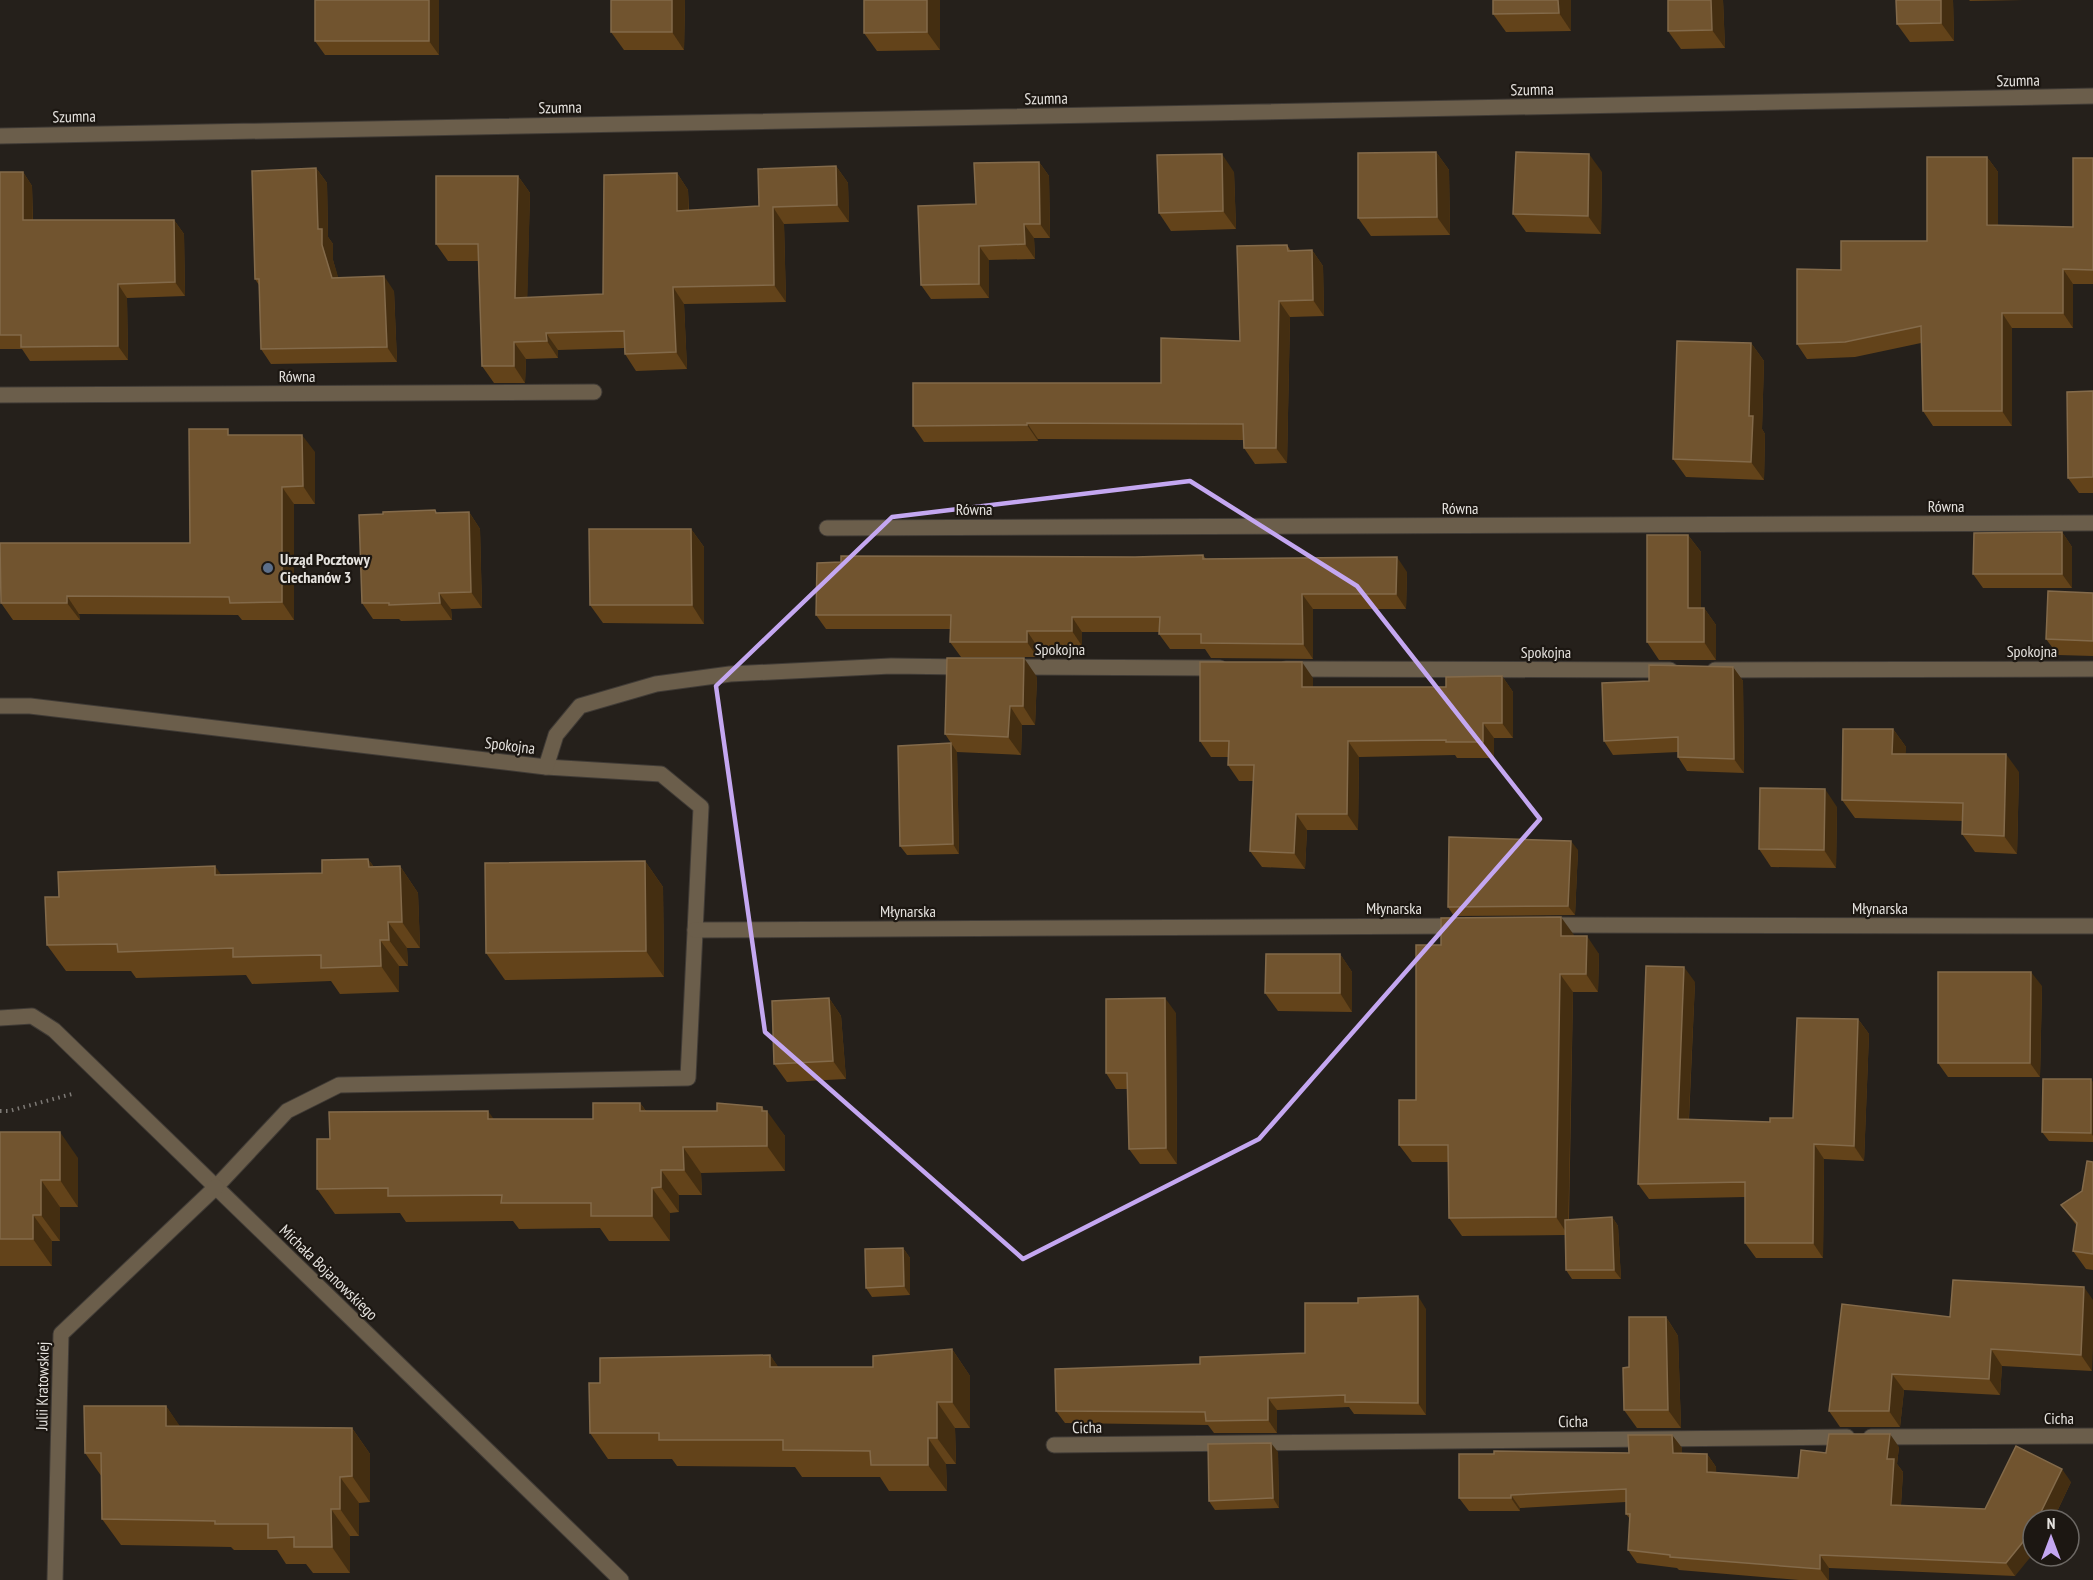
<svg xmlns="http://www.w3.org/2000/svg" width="2093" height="1580" viewBox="0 0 2093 1580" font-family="'PT Sans Narrow',sans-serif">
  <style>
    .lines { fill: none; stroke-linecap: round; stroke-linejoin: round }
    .service-casing { stroke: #403b36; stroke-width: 17 }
    .minor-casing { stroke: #403b36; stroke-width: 17 }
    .path { stroke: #7e7a76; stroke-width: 4; stroke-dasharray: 1.5 4.5; stroke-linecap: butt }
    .service { stroke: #6b5e4b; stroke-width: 15 }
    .minor { stroke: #6b5e4b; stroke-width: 15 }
    .wall { fill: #63431a }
    .shaded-wall { fill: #442e11 }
    .building { fill: #71542f; stroke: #836a4a; stroke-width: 1.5 }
    .marked { fill: none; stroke: #c4a7f1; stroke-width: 4.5; stroke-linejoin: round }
    .service-dot { fill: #5c6f8a; stroke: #1c1712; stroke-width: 2 }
    .labels { text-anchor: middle; stroke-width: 4.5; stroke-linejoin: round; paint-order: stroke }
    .street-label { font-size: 16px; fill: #e5e2de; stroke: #1c1712 }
    .poi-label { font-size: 16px; font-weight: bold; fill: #e5e2de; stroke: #1c1712; text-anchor: start }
  </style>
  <rect width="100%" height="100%" fill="#25201b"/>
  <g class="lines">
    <g class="service-casing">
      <path id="service" d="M216,1187L287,1111L339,1085L688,1078L701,807L661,774L546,767"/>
    </g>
    <g class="minor-casing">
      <g id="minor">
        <path d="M0,136L2093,96"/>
        <path d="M0,395L594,392"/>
        <path d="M827,528L2093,523"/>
        <path d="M1010,667L1220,668"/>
        <path d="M1286,669L1670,670"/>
        <path d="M1715,670L2093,669"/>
        <path d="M0,706H30L546,767L556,735L580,706L656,684L730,674L891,666L965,667"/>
        <path d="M1547,925L2093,926"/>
        <path d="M695,930L1460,926"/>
        <path d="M0,1018L32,1016L54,1030L621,1580"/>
        <path d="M1871,1437L2093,1436"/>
        <path d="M1054,1445L1847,1437"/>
        <path d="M55,1580L61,1334L216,1187"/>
      </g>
    </g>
    <path class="path" d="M0,1111H9L72,1094"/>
    <use href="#service" class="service"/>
    <use href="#minor" class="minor"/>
  </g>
  <g class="wall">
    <path d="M439,0V55H325L315,41Z"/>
    <path d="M685,0L684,50H624L611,32Z"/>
    <path d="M940,0V50L877,51L864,33Z"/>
    <path d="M1571,0V31L1506,32L1493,14Z"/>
    <path d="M1723,0L1725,48L1681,49L1668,31Z"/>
    <path d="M1953,0L1954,41L1910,42L1897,24Z"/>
    <path d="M1969,0H2023L1970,1Z"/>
    <path d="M1436,152L1449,170L1450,235L1371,236L1358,218Z"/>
    <path d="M1987,157L1998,172V226L2073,227L2093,158V284H2073V328H2012V426H1933L1923,411L1921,343L1855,357L1807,359L1797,344L1841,270L1927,241Z"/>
    <path d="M1039,162L1049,176L1050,238H1034L1035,259L989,260V298L931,299L921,285L976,204Z"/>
    <path d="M836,166L848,183L849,222L784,224L786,302L684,304L687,369L636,371L625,354L624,348L558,350V358L526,359L525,383H494L482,366L478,261H448L436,244L518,176L530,193L527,298L603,294L677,173L688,190L689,210L759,206Z"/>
    <path d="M316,168L327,183L328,237L333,244V260L338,278L394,291L397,362L271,364L261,349L259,285L255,279Z"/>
    <path d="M0,172H23L32,186L33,220H174L184,234L185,296L127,298L128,360L30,361L22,349H0Z"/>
    <path d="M1234,172L1236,229L1171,231L1159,213Z"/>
    <path d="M1602,172L1601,234L1526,232L1513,214Z"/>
    <path d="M1287,245L1291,251L1312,250L1323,266L1324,316L1290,317L1287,463L1255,464L1244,448V440L1038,439V441L924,442L913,426L1161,383L1240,341Z"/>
    <path d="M1751,343L1764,361L1762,429L1765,434L1764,480L1686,477L1673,459Z"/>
    <path d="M2093,391V493H2079L2068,478Z"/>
    <path d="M233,435L315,452V504H294V620H242L238,615L79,614L80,620H13L1,603L190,543Z"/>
    <path d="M469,512L480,529L482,608L451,609L452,620L401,621L399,619H373L362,603L438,513Z"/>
    <path d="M691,529L704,547V624L603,623L590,605Z"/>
    <path d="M2062,532L2072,547V588H1983L1973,574Z"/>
    <path d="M1688,535L1701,552V608H1704L1716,625V660H1659L1647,642Z"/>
    <path d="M1203,555L1206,559L1407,572L1406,609H1313V659L1211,658L1205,649H1170L1159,634L1160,632H1082V646H1037V657H961L950,642L951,629H826L816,615L1135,557Z"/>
    <path d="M2093,593V656L2058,655L2046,639Z"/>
    <path d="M1733,667L1743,681L1744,773L1687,771L1678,757V752L1613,755L1604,741L1649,681Z"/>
    <path d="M1502,676L1513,692V738H1494V758H1457L1455,755L1359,757L1358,830H1307L1305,869L1262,867L1250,851L1253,781H1239L1228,765V757H1211L1200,741L1313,678V687H1446Z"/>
    <path d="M1037,677L1035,725H1022L1021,755L957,752L959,854L907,855L900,846L951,743L945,734Z"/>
    <path d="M1893,729L1906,747L1905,754L2019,772L2017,854L1975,852L1962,834L1963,821L1855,818L1842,800Z"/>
    <path d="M1837,807L1836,868L1771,867L1759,849Z"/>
    <path d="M1578,850L1575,915L1454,916L1448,907Z"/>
    <path d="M368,859L374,867L400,866L418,893L420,948H407L408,966H399V992L340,994L331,981L252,984L246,975L136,978L131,971H66L47,945L59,897L221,875L322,873Z"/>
    <path d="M645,861L663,887L664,977L505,980L486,953Z"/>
    <path d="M1574,935V936L1599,954L1598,992H1573L1569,1220L1612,1217L1618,1226L1621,1279H1572L1566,1270L1565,1235L1462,1236L1449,1218L1448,1162H1412L1399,1145L1416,1100L1441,945Z"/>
    <path d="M1340,954L1352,972V1012L1278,1011L1265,993Z"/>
    <path d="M1695,982L1689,1120L1770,1122L1793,1118L1858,1019L1869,1034L1864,1161L1824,1159L1823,1258H1756L1745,1243V1197L1649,1199L1638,1184Z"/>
    <path d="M2042,986L2040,1077H1948L1938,1063Z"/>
    <path d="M829,998L841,1016L846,1079L787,1082L774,1064Z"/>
    <path d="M1176,1013L1177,1164H1140L1129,1149L1127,1089H1116L1106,1073Z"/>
    <path d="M2093,1082V1142L2049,1141L2042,1132Z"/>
    <path d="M640,1103L646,1111H717L762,1107L785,1136V1171L701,1173L702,1195H679V1212L670,1213V1241H609L600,1228L519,1229L513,1221L406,1222L400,1213L335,1214L317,1189L330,1139L493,1119H593Z"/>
    <path d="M0,1132L78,1158V1207H60V1241H52V1266H0Z"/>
    <path d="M2093,1162V1270L2086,1269L2073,1251L2077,1226L2061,1205L2082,1191Z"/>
    <path d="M903,1248L910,1258V1295L872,1297L866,1288Z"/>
    <path d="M2084,1287L2092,1371L2002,1366L2000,1395L1904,1390L1900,1427H1840L1829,1411L1950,1317Z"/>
    <path d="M1426,1309V1415L1354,1414L1349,1407L1277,1410V1433H1214L1208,1425L1065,1423L1056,1411L1200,1364L1305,1353Z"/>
    <path d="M1666,1317L1678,1336L1681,1428H1637L1624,1410L1629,1367Z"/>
    <path d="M952,1349L970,1376V1428H955L956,1464H946L947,1491H889L880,1477H802L795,1467L677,1466L672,1459H608L590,1433L600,1383L770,1355L778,1367H873Z"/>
    <path d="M166,1406L180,1427L352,1428L370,1454V1502L359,1503V1536H350V1573H313L306,1564H286L277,1550H234L231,1547L121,1545L102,1519V1477L85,1453Z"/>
    <path d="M1672,1435L1682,1448V1453L1707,1454L1716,1467V1473L1798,1478L1826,1453L1899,1447L1897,1464L1903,1472L1901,1505L1985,1509L2071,1482L2053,1520H2033L2015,1576L1829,1568V1580H1799L1679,1570L1677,1568L1637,1563L1628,1550L1630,1519L1626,1514V1502L1520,1508V1511H1469L1459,1498L1629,1453Z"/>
    <path d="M1278,1452L1279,1508L1215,1510L1209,1501Z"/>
  </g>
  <g class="shaded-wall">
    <path d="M429,0H439V55L429,41Z"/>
    <path d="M672,0H685L684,50L672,32Z"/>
    <path d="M927,0H940V50L927,32Z"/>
    <path d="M1558,0H1571V31L1559,13Z"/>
    <path d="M1711,0H1723L1725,48L1712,30Z"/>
    <path d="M1941,0H1953L1954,41L1941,23Z"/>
    <path d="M1436,152L1449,170L1450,235L1437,217Z"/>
    <path d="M1222,154L1234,172L1236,229L1223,211Z"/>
    <path d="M1589,154L1602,172L1601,234L1588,216Z"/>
    <path d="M1987,157L1998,172V240L1987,225Z"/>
    <path d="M1039,162L1049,176L1050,238L1040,224Z"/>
    <path d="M836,166L848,183L849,222L837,205Z"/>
    <path d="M316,168L327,183L328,237L333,244V260L343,293L332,278L318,229Z"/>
    <path d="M23,172L32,186L33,234L23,220Z"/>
    <path d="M677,173L688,190L689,227L677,211Z"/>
    <path d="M518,176L530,193L527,315L515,298Z"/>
    <path d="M773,207L784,224L786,302L774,285Z"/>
    <path d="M174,220L184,234L185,296L175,282Z"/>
    <path d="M1024,224L1034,238L1035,259L1025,244Z"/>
    <path d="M979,246L989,260V298L979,284Z"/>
    <path d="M1312,250L1323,266L1324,316L1313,300Z"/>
    <path d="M2063,269L2073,284V328L2063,313Z"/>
    <path d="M384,276L394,291L397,362L387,347Z"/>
    <path d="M118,284L127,298L128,360L118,346Z"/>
    <path d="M673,287L684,304L687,369L676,352Z"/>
    <path d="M1279,301L1290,317L1287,463L1276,448Z"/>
    <path d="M2002,313L2012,328V426L2002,411Z"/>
    <path d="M546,333L558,350V358L547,341Z"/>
    <path d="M514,342L526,359L525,383L514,366Z"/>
    <path d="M1751,343L1764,361L1762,429L1765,434L1764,480L1751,462L1749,416Z"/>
    <path d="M1027,423L1038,439V441L1027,425Z"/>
    <path d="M302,435L315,452V504L303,486Z"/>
    <path d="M282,487L294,504V620L282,602Z"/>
    <path d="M469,512L480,529L482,608L471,592Z"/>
    <path d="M691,529L704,547V624L692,605Z"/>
    <path d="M2062,532L2072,547V588L2062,574Z"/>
    <path d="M1688,535L1701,552V625L1688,608Z"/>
    <path d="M1397,557L1407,572L1406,609L1396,594Z"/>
    <path d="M439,593L451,609L452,620L440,603Z"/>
    <path d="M1302,594L1313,609V659L1303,644Z"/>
    <path d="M67,596L79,614L80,620L67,603Z"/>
    <path d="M1704,608L1716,625V660L1704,642Z"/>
    <path d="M1072,617L1082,632V646L1072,631Z"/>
    <path d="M1027,631L1037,646V657L1027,642Z"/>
    <path d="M1024,658L1037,677L1035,725L1023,706Z"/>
    <path d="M1302,662L1313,678V703L1302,687Z"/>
    <path d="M1733,667L1743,681L1744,773L1734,759Z"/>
    <path d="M1502,676L1513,692V738L1502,723Z"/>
    <path d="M1010,706L1022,725L1021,755L1008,737Z"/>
    <path d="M1483,723L1494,738V758L1483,742Z"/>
    <path d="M1893,729L1906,747L1905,772L1892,754Z"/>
    <path d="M1348,741L1359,757L1358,830L1347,814Z"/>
    <path d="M951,743L957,752L959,854L953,844Z"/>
    <path d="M2006,754L2019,772L2017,854L2004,836Z"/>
    <path d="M1825,789L1837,807L1836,868L1824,850Z"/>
    <path d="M1296,814L1307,830L1305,869L1294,853Z"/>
    <path d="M1571,841L1578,850L1575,915L1568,906Z"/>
    <path d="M368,859L387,885L369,867Z"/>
    <path d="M645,861L663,887L664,977L646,951Z"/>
    <path d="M215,866L234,893L215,875Z"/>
    <path d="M400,866L418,893L420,948L402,922Z"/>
    <path d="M1561,917L1574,935L1573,954L1561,936Z"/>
    <path d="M388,922L407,948L408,966L389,940Z"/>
    <path d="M1587,936L1599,954L1598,992L1586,974Z"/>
    <path d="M380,940L399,966V992L381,966Z"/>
    <path d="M1340,954L1352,972V1012L1340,993Z"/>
    <path d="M1684,967L1695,982L1688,1134L1678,1119Z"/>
    <path d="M2031,972L2042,986L2040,1077L2030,1063Z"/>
    <path d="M1560,974L1573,992L1568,1235L1556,1217Z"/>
    <path d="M829,998L841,1016L846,1079L833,1061Z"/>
    <path d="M1165,998L1176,1013L1177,1164L1166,1148Z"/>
    <path d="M1858,1019L1869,1034L1864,1161L1854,1146Z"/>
    <path d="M2091,1079L2093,1082V1136L2091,1133Z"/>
    <path d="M640,1103L658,1128L640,1111Z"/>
    <path d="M762,1107L767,1113V1111L785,1136V1171L767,1146Z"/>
    <path d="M488,1111L506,1136L488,1119Z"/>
    <path d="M60,1132L78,1158V1207L60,1180Z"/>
    <path d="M1814,1144L1824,1159L1823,1258L1813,1243Z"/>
    <path d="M683,1147L701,1173L702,1195L684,1170Z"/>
    <path d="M661,1170L679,1195V1212L661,1187Z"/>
    <path d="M41,1180L60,1207V1241L41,1215Z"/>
    <path d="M652,1188L670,1213V1241L652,1216Z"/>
    <path d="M33,1215L52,1241V1266L33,1239Z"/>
    <path d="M1612,1217L1618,1226L1621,1279L1614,1270Z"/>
    <path d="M903,1248L910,1258V1295L904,1286Z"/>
    <path d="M2084,1287L2093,1300V1348L2092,1371L2081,1355Z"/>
    <path d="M1418,1296L1426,1309V1415L1418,1403Z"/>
    <path d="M1666,1317L1678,1336L1681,1428L1668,1410Z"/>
    <path d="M952,1349L970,1376V1428L952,1402Z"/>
    <path d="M1991,1349L2002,1366L2000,1395L1989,1379Z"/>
    <path d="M770,1355L788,1381L770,1367Z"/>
    <path d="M1892,1374L1904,1390L1900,1427L1889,1411Z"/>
    <path d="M1268,1398L1277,1410V1433L1268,1420Z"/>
    <path d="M937,1402L955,1428L956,1464L937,1438Z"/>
    <path d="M166,1406L184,1432L166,1426Z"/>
    <path d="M352,1428L370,1454V1502L352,1476Z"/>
    <path d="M1890,1434L1899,1447L1897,1464L1903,1472L1900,1518L1891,1505L1887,1459Z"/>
    <path d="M1672,1435L1682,1448V1466L1673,1453Z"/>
    <path d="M928,1438L946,1464L947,1491L928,1465Z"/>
    <path d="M1271,1443L1278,1452L1279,1508L1273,1498Z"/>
    <path d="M1707,1454L1716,1467L1717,1485L1707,1472Z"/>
    <path d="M2062,1469L2071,1482L2053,1520H2037Z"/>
    <path d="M340,1477L359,1503V1536L340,1509Z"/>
    <path d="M1511,1495L1520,1508V1511L1511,1498Z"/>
    <path d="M331,1509L350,1536V1573L332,1547Z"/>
    <path d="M2033,1528V1554L2015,1576L2006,1563Z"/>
    <path d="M1820,1555L1829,1568V1580H1828L1820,1569Z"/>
  </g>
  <g class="building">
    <rect x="315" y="0" width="114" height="41"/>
    <rect x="611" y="0" width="61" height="32"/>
    <path d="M864,0H927V32L864,33Z"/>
    <path d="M1493,0H1558L1559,13L1493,14Z"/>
    <path d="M1668,0H1711L1712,30L1668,31Z"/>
    <path d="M1896,0H1941V23L1897,24Z"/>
    <path d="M1436,152L1437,217L1358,218V153Z"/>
    <path d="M1516,152L1589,154L1588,216L1513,214Z"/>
    <path d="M1222,154L1223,211L1159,213L1157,155Z"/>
    <path d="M1927,157H1987V225L2073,227V158H2093V270L2063,269V313H2002V411H1923L1921,326L1845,342L1797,344V269L1841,270V241H1927Z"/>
    <path d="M1039,162L1040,224H1024L1025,244L979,246V284L921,285L918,206L976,204L974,163Z"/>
    <path d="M836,166L837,205L773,207L774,285L673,287L676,352L625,354L624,331L546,333L547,341L514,342V366H482L478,244H436V176H518L515,298L603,294L604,175L677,173V211L759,206L758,169Z"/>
    <path d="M316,168L318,229H322V245L332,278L384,276L387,347L261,349L259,279H255L252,171Z"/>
    <path d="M0,172H23V220H174L175,282L118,284V346L21,347V335H0Z"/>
    <path d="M1287,245L1288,251L1312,250L1313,300L1279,301L1276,448H1244L1243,424L1027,423V425L913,426V383H1161V338L1240,341L1237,246Z"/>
    <path d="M1677,341L1751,343L1749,416H1753L1751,462L1673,459Z"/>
    <path d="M2093,391V477L2068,478L2067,392Z"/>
    <path d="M189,429H228V435H302L303,486L282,487V602L230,603L229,597L67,596V603H1L0,543H190Z"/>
    <path d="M435,510L436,513L469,512L471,592L439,593L440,603L389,605V603H362L359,515L383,514V512Z"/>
    <path d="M589,529H691L692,605H590Z"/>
    <path d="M2062,532V574H1973L1974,533Z"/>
    <path d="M1647,535H1688V608H1704V642H1647Z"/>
    <path d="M1203,555V559L1397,557L1396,594H1302L1303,644L1201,643V634H1159L1160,617H1072V631H1027V642H950L951,615H816L817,563L841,562V556L1135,557Z"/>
    <path d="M2048,591L2093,593V641L2046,639Z"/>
    <path d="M947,658H1024L1023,706H1010L1008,737L945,734Z"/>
    <path d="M1200,662H1302V687H1446V677L1502,676V723H1483V742H1446V740L1348,741L1347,814H1296L1294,853L1250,851L1254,765H1228L1229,741H1200Z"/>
    <path d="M1649,665L1733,667L1734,759L1678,757V737L1604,741L1602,683L1649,681Z"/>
    <path d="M1843,729H1893L1892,754H2006L2004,836L1962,834L1963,803L1842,800Z"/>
    <path d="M951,743L953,844L900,846L898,746Z"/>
    <path d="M1760,788L1825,789L1824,850L1759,849Z"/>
    <path d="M1449,837L1571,841L1568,906L1448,907Z"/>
    <path d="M368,859L369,867L400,866L402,922H388L389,940H380L381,966L321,968V955L233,957V948L118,952L117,944L47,945L45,897H59L58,872L215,866V875L322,873V860Z"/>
    <path d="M645,861L646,951L486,953L485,863Z"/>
    <path d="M1561,917V936H1587L1586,974H1560L1556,1217L1449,1218L1448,1145H1399V1100H1416V945H1441V918Z"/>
    <path d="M1266,954H1340V993H1265Z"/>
    <path d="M1646,966L1684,967L1678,1119L1770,1122V1118H1793L1797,1018L1858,1019L1854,1146L1814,1144L1813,1243H1745V1182L1638,1184Z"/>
    <path d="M1938,972H2031L2030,1063H1938Z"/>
    <path d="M829,998L833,1061L774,1064L772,1001Z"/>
    <path d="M1165,998L1166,1148L1129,1149L1127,1073H1106V999Z"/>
    <path d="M2043,1079H2091V1133L2042,1132Z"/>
    <path d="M593,1103H640V1111H717V1103L762,1107V1111H767V1146L683,1147L684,1170H661V1187L652,1188V1216H591V1203H501L502,1195L388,1196V1188L317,1189V1139H330L329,1112L488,1111V1119H593Z"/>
    <path d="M0,1132H60V1180H41V1215H33V1239H0Z"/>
    <path d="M2087,1161L2093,1162V1254L2073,1251L2077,1223L2061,1205L2082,1191Z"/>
    <path d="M1612,1217L1614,1270H1566L1565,1220Z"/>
    <path d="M903,1248L904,1286L866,1288L865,1249Z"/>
    <path d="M1953,1280L2084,1287L2081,1355L1991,1349L1989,1379L1892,1374L1889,1411H1829L1842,1304L1950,1317Z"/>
    <path d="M1418,1296V1403L1345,1402V1395L1268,1398V1420L1206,1421L1205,1412L1056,1411L1055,1369L1200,1364V1357L1305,1353V1303H1358V1298Z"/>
    <path d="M1629,1317H1666L1668,1410H1624L1623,1368L1629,1367Z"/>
    <path d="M952,1349V1402H937V1438H928V1465H871L870,1451L783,1450V1440H659V1433H590L589,1383H600V1358L770,1355V1367H873V1356Z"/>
    <path d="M84,1406H166V1426L352,1428V1476L340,1477V1509H331L332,1547H294V1537L268,1538V1524H215V1521L102,1519L101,1453H85Z"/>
    <path d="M1829,1434H1890L1887,1459H1894L1891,1505L1985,1509L2016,1446L2062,1469L2037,1520H2033V1528L2031,1532L2006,1563L1820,1555V1569L1670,1557V1555L1628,1550L1630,1514H1626V1489L1511,1495V1498H1459V1454H1494V1451L1629,1453L1628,1435H1672L1673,1453L1707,1454V1472L1798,1478L1801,1450L1826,1453Z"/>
    <path d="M1271,1443L1273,1498L1209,1501L1208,1444Z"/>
  </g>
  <path class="marked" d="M1190,481L1357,586L1540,819L1259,1139L1023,1259L765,1032L716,686L892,517Z"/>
  <circle class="service-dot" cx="268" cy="568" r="6"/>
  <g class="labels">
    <g class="street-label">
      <text transform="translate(2018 80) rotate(-1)" y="6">Szumna</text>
      <text transform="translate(1532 89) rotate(-1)" y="6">Szumna</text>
      <text transform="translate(1046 98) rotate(-1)" y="6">Szumna</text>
      <text transform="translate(560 107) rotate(-1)" y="6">Szumna</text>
      <text transform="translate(74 116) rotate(-1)" y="6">Szumna</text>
      <text x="297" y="382">Równa</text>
      <text x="1946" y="512">Równa</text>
      <text x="1460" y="514">Równa</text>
      <text x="974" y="515">Równa</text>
      <text x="1060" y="655">Spokojna</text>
      <text x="2032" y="657">Spokojna</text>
      <text x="1546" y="658">Spokojna</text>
      <text transform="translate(510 745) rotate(7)" y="6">Spokojna</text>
      <text x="1394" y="914">Młynarska</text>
      <text x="1880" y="914">Młynarska</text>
      <text x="908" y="917">Młynarska</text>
      <text transform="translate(329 1272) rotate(44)" y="6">Michała Bojanowskiego</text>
      <text transform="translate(42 1386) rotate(-89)" y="6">Julii Kratowskiej</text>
      <text x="2059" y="1424">Cicha</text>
      <text transform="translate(1573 1421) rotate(-1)" y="6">Cicha</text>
      <text transform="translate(1087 1427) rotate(-1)" y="6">Cicha</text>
    </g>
    <g class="poi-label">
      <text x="280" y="565">Urząd Pocztowy<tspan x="280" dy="18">Ciechanów 3</tspan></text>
    </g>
  </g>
  <g transform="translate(2051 1538)"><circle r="28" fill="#1c1712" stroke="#6c6864" stroke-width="1.5"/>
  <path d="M0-4.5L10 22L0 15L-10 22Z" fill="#c4a7f1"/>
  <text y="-9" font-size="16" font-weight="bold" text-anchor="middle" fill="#e5e2de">N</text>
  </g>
</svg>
